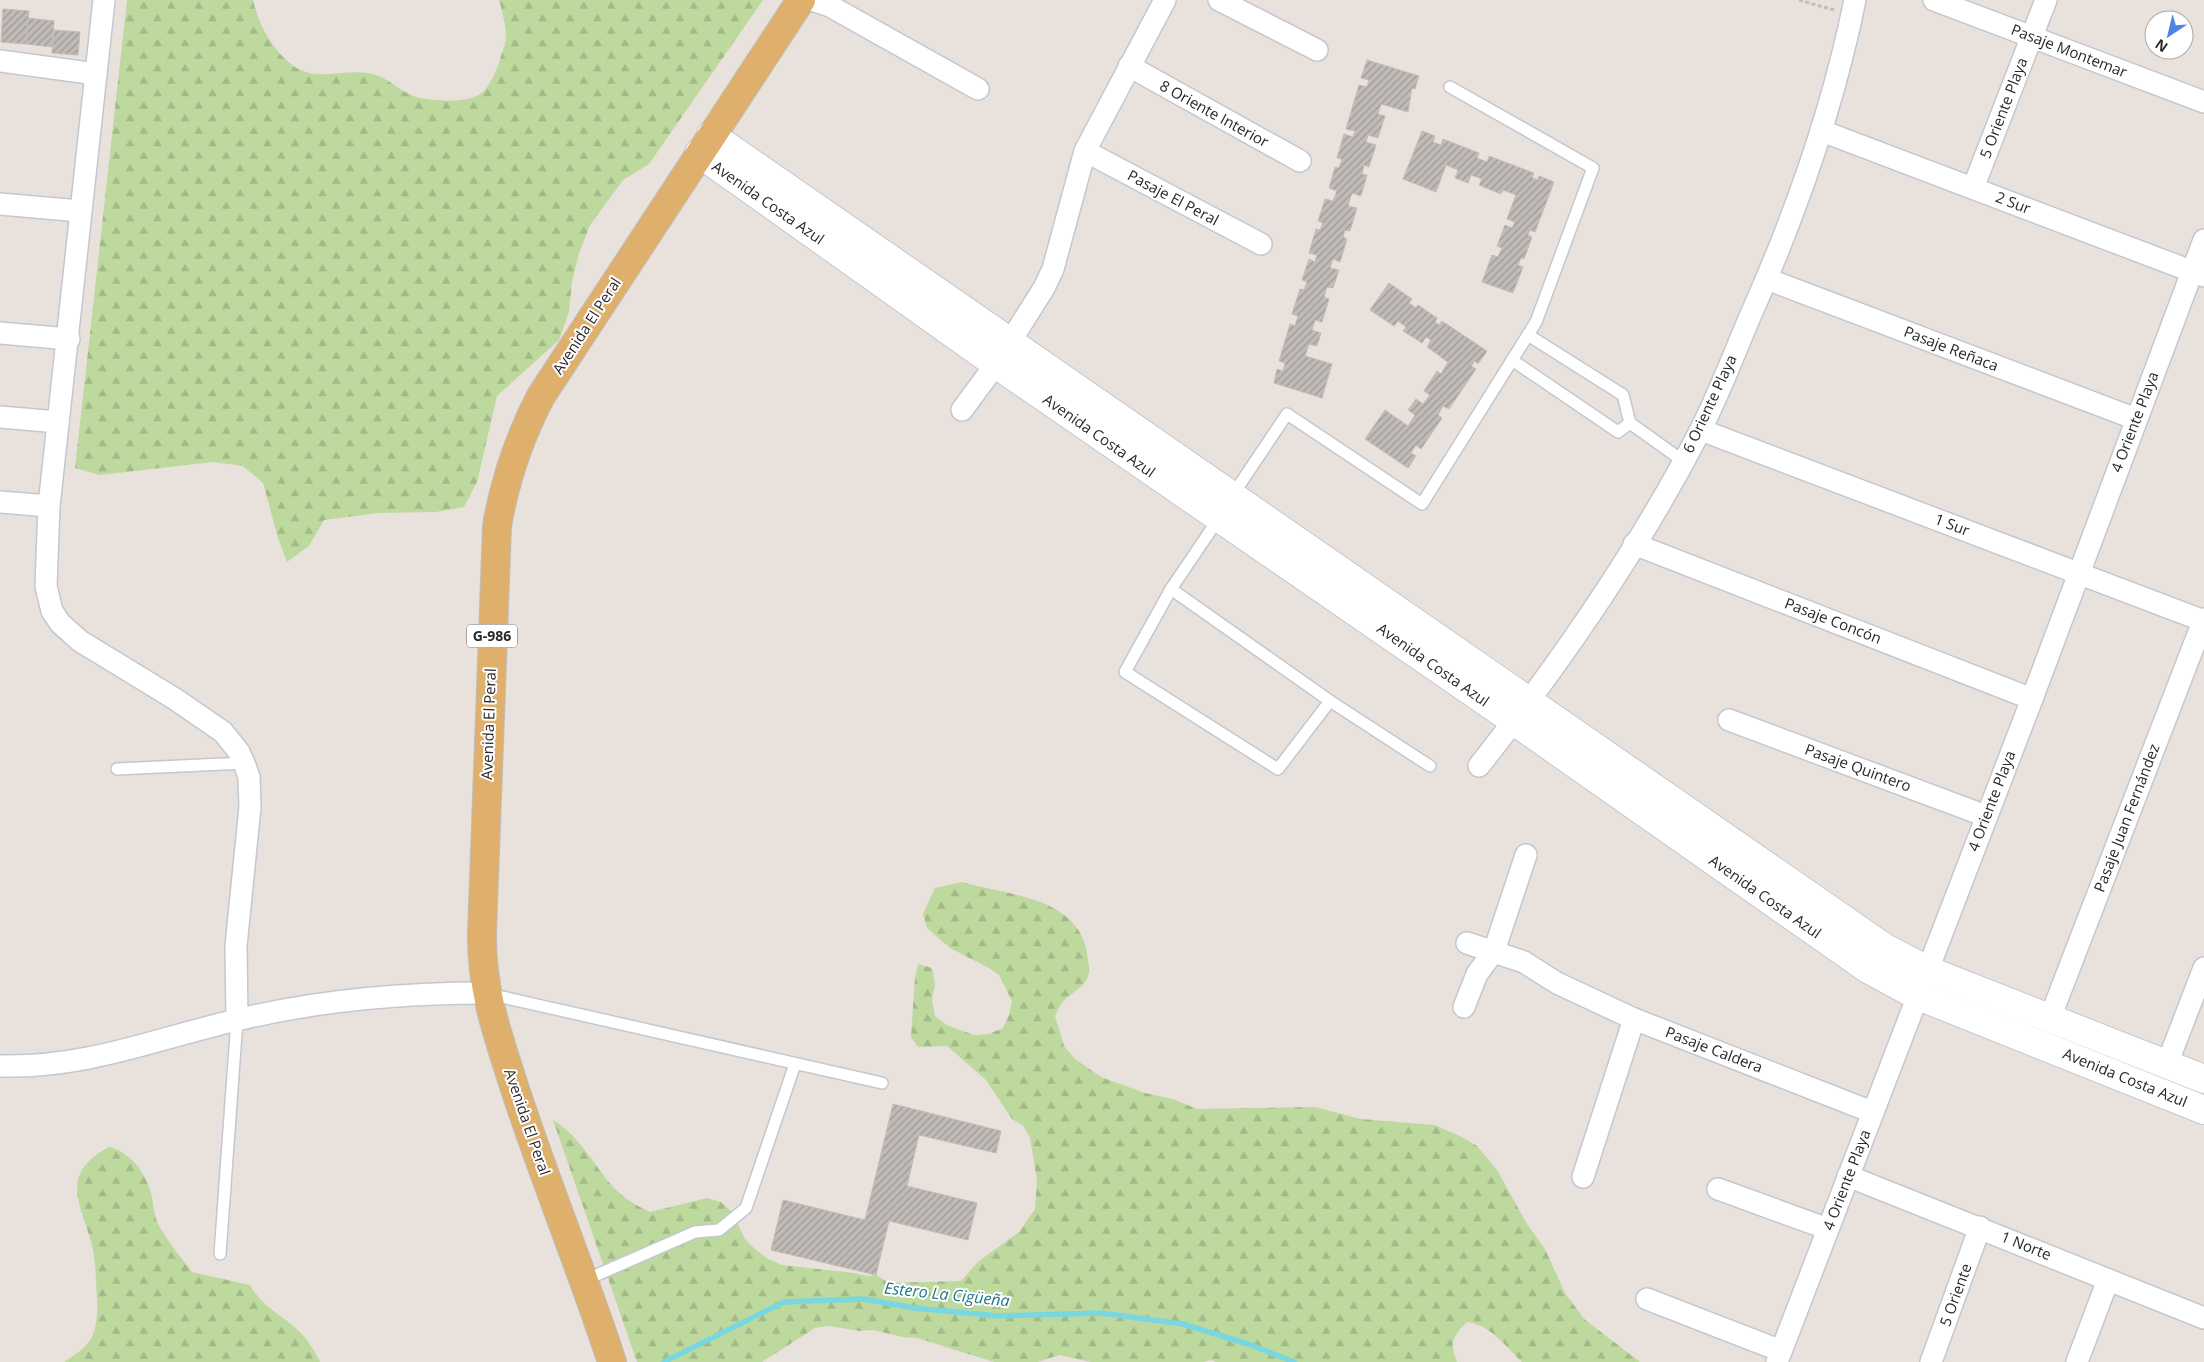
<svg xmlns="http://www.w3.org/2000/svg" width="2204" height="1362" viewBox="0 0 2204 1362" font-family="'Open Sans',sans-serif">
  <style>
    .forest { fill: url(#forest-firs) }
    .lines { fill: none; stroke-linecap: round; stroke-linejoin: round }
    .stream { stroke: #7ad6df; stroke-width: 5.5 }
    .building { fill: url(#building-hatch); stroke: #c4bcb6 }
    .service-casing { stroke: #c3c8d0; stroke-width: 14 }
    .minor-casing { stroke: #c3c8d0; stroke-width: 24 }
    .tertiary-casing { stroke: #c3c8d0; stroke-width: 30 }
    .primary-casing { stroke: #bebebe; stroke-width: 30 }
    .path { stroke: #bebebe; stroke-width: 3; stroke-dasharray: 4 2.5; stroke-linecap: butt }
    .service { stroke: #fff; stroke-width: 11 }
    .minor { stroke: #fff; stroke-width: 21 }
    .tertiary { stroke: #fff; stroke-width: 28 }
    .primary { stroke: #dfb06b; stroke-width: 28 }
    .labels { text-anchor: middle; stroke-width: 4; stroke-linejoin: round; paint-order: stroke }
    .shield { fill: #fff; stroke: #686868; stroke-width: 1 }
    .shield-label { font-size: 14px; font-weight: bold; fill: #282828 }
    .street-label { font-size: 15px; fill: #282828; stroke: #fff }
    .water-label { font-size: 16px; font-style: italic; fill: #1d7588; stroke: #fff }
  </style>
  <defs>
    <pattern id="forest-firs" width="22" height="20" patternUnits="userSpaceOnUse" patternTransform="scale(1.25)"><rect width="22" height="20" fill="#bdd99e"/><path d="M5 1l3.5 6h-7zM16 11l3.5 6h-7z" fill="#a2ba88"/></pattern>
    <pattern id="building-hatch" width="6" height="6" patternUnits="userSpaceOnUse" patternTransform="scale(1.25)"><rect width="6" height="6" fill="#c1bbb8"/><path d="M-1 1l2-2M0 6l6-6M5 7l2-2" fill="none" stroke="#9d9896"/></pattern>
  </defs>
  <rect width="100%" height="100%" fill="#e9e1dc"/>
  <g class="forest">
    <path d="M127,0H253C259,29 283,71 315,74C334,76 353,69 372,74C388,77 400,92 416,97C432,101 472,105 485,90C492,81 498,67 501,56C503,50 506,43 506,37C506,25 502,11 499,0H763L649,164L623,180L590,225L579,253L572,282L569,312L559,340L497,396L477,482L464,507L436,512L378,513L324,520L309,546L287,562L278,538L263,483L243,466L213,462L100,475L75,468Z"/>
    <path d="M962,882C1005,895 1078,896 1087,953C1087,958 1090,966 1089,972C1086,988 1072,991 1062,1003C1059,1006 1057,1012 1055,1016L1064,1046L1075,1059L1101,1077L1145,1093L1173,1099L1197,1109L1315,1107L1361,1119L1435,1125L1464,1138L1477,1146L1497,1170L1527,1224L1545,1249L1565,1293L1584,1319L1640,1362H1522C1505,1346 1491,1325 1467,1322C1452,1337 1449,1342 1457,1362H1216L1211,1360L1203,1362H1091L1059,1355L1038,1362H994L917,1338L903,1337L873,1330L860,1331L829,1326L815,1328L762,1362H637L553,1120C581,1137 593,1165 615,1189C625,1199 637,1206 650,1212L707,1198L721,1202L732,1212L745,1239L755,1249L768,1259L782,1265L854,1273L867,1276L876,1275L889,1283L961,1281L979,1261L1019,1232L1035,1209L1037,1180L1030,1138L1024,1126L1012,1119L986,1080L947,1046L918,1047L911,1037L915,978L918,964L932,968L935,984L932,1000L935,1016L946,1025L974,1035L989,1034L1003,1028L1009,1015L1012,1001L999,975L989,968L950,948L927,928L923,914L935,888Z"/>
    <path d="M109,1147C129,1152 144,1170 150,1190C154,1201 153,1213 158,1224C167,1241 181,1257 192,1272L250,1285C260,1304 276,1312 292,1325C304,1334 314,1349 320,1362H64C71,1357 83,1350 88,1343C97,1332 98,1312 97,1299C96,1283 96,1266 93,1250C84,1207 55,1176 109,1147Z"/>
  </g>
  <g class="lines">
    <path class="stream" d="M664,1362L784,1302L864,1299L914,1308L998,1316L1101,1313L1183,1324L1248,1344L1294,1362"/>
  </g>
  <g class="building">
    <path d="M3,9L29,11L26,44L1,42Z"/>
    <path d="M28,18L54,21L52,47L26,44Z"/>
    <path d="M54,30L80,32L78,55L52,53Z"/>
    <path d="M1367,60L1419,76L1415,89L1412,88L1408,112L1381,104L1378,114L1385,116L1378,138L1368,135L1366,142L1376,145L1369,167L1364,165L1362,174L1367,175L1361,196L1352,193L1348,206L1357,208L1350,231L1345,230L1343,237L1347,239L1340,262L1333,259L1330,268L1339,270L1333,288L1327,287L1324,297L1329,299L1322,322L1315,320L1312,330L1321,333L1317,346L1309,344L1305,356L1332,364L1322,398L1274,383L1277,369L1283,371L1285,363L1279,361L1290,324L1295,326L1298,316L1292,314L1300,289L1304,290L1307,282L1302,280L1309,259L1315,262L1317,255L1309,253L1316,229L1320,230L1323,223L1318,221L1325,199L1333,201L1337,191L1329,188L1335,167L1339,168L1342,159L1337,158L1344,134L1353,137L1355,131L1346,129L1359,85L1367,87L1369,80L1361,78Z"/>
    <path d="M1422,131L1435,136L1433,142L1441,145L1443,139L1479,153L1477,158L1487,162L1489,156L1534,173L1532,178L1538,180L1539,176L1554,182L1535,232L1530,230L1528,235L1532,237L1524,259L1521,258L1518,265L1523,267L1513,293L1482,282L1492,255L1498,257L1502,248L1497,246L1505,225L1512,228L1515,222L1507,219L1516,195L1503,190L1501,194L1479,185L1482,179L1471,175L1468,183L1455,178L1458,170L1446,165L1436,192L1403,179Z"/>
    <path d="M1389,283L1412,299L1409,303L1416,308L1418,305L1437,318L1435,322L1439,325L1442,321L1487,351L1478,364L1475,361L1471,366L1476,369L1449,409L1443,406L1438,415L1442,418L1421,449L1416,445L1411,453L1416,456L1408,468L1365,439L1385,410L1408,426L1415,415L1408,410L1416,399L1423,404L1430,395L1424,391L1437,371L1441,374L1448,362L1427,347L1431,340L1426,337L1422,343L1403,331L1406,327L1398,321L1394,326L1370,310Z"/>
    <path d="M893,1104L1001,1131L996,1153L919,1135L907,1186L977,1203L968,1240L889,1221L876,1275L771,1250L783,1200L865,1220Z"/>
  </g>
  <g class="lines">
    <g class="service-casing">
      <g id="service">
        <path d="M1512,360L1618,432L1630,423L1623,395L1528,335"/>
        <path d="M1630,423L1683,461"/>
        <path d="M1232,496L1287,414L1422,504L1536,322L1593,168L1450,87"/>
        <path d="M1219,518L1171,589L1125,672L1278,769L1330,701"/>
        <path d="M1171,589L1330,701L1430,766"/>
        <path d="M117,769L244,763"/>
        <path d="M489,994L882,1083"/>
        <path d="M220,1254L237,1020"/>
        <path d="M583,1281L695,1232L719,1230L746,1208L795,1064"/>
      </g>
    </g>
    <g class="minor-casing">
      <g id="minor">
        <path d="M104,0L49,506L46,586L52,611L60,623L80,641L175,699L223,732L239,752L244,763L249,777L250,807L236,946L237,1020"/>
        <path d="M812,0L830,6L978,89"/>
        <path d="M1219,0L1317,50"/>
        <path d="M1934,0L2204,102"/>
        <path d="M0,61L96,74"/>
        <path d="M1129,66L1300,161"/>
        <path d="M1822,131L2204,276"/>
        <path d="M1085,151L1261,244"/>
        <path d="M1973,188L2046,0"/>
        <path d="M0,204L80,211"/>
        <path d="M1767,279L2136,419"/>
        <path d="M0,333L69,339"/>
        <path d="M962,410L996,364L1044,288L1053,269L1085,151L1165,0"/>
        <path d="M0,417L58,422"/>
        <path d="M1701,430L2204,621"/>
        <path d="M0,502L49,506"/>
        <path d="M1634,544L2032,699"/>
        <path d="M1729,720L1986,816"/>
        <path d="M1479,766C1561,662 1639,549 1700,431C1720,392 1735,351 1752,312C1797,211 1833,108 1855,0"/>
        <path d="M1467,943L1524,962L1557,983L1634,1019L1872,1112"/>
        <path d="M1464,1007L1477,974L1494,951L1526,855"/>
        <path d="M2050,1018L2204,619"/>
        <path d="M2167,1064L2204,968"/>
        <path d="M0,1066C88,1068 154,1039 237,1020C319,1000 402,993 486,993"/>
        <path d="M1848,1176L2204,1318"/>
        <path d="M1583,1177L1634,1019"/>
        <path d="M1718,1189L1828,1229"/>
        <path d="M1647,1299L1781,1351"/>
        <path d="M1777,1362L2032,699L2204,240"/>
        <path d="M1931,1362L1980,1227"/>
        <path d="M2077,1362L2108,1280"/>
      </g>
    </g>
    <g class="tertiary-casing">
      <g id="tertiary">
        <path d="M711,135L1885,948L1927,970L2204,1079"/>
        <path d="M699,153L996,364L1514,721L1868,969L1916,995L2204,1110"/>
      </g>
    </g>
    <g class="primary-casing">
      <path id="primary" d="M612,1362C582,1270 545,1181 515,1089C498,1036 481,990 482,933L497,526C505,479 519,438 541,396L801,0"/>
    </g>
    <path class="path" d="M1799,0L1834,10"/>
    <use href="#service" class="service"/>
    <use href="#minor" class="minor"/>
    <use href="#tertiary" class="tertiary"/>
    <use href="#primary" class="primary"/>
  </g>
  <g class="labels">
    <rect class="shield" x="467" y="624.5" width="50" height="23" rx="4"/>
    <g class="shield-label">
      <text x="492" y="641">G-986</text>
    </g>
    <g class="street-label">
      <text transform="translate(2069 51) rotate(21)" y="5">Pasaje Montemar</text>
      <text transform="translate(2004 108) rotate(-69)" y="5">5 Oriente Playa</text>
      <text transform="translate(1214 114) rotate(29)" y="5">8 Oriente Interior</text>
      <text transform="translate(1173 198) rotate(28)" y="5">Pasaje El Peral</text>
      <text transform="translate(768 203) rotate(35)" y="5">Avenida Costa Azul</text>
      <text transform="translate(2013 203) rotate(21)" y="5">2 Sur</text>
      <text transform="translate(587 326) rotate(-57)" y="5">Avenida El Peral</text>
      <text transform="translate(1951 349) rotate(21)" y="5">Pasaje Reñaca</text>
      <text transform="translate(1710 404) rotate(-65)" y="5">6 Oriente Playa</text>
      <text transform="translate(2135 422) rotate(-69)" y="5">4 Oriente Playa</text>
      <text transform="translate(1099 436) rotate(35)" y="5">Avenida Costa Azul</text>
      <text transform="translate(1952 525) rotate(21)" y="5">1 Sur</text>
      <text transform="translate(1833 621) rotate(21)" y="5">Pasaje Concón</text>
      <text transform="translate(1433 665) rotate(35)" y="5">Avenida Costa Azul</text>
      <text transform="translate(489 724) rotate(-88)" y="5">Avenida El Peral</text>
      <text transform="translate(1858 768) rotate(20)" y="5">Pasaje Quintero</text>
      <text transform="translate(1992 801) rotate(-69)" y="5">4 Oriente Playa</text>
      <text transform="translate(2127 818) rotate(-69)" y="5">Pasaje Juan Fernández</text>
      <text transform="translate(1765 897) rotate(35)" y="5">Avenida Costa Azul</text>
      <text transform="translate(1714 1050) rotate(21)" y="5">Pasaje Caldera</text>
      <text transform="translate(2125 1078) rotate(22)" y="5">Avenida Costa Azul</text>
      <text transform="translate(527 1122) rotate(71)" y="5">Avenida El Peral</text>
      <text transform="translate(1847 1180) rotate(-69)" y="5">4 Oriente Playa</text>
      <text transform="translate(2026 1246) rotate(22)" y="5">1 Norte</text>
      <text transform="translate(1956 1295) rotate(-70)" y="5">5 Oriente</text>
    </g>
    <g class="water-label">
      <text transform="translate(947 1294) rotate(6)" y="6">Estero La Cigüeña</text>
    </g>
  </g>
  <g transform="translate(2169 35) rotate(215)"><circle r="24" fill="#ffffff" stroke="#a9a9a9"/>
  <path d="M0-4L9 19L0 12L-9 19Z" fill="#4e84e3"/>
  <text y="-8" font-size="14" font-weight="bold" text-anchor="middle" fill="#282828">N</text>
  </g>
</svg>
